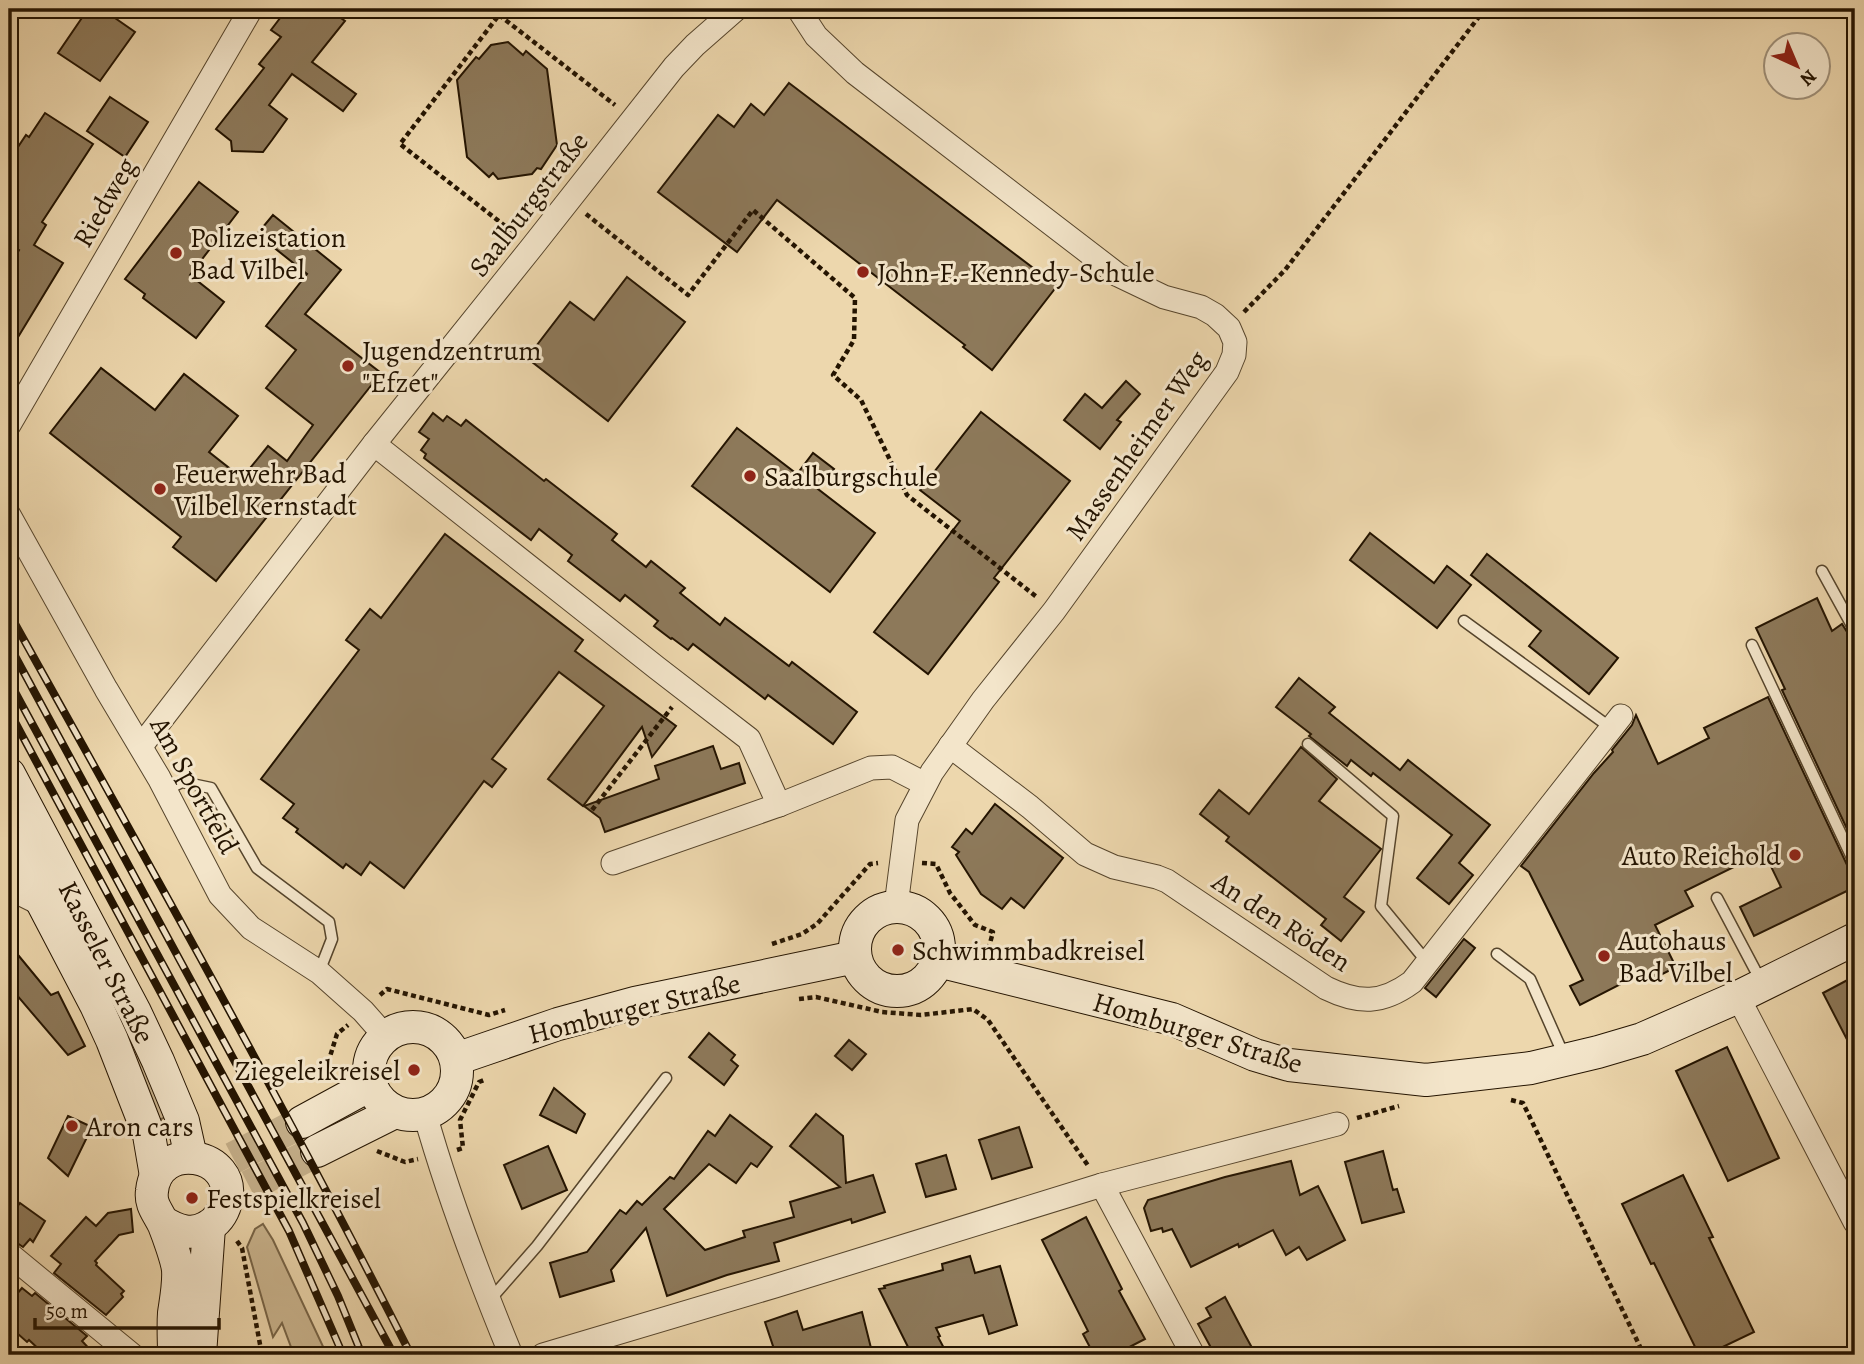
<svg xmlns="http://www.w3.org/2000/svg" width="1864" height="1364" viewBox="0 0 1864 1364" font-family="Alegreya,serif">
  <style>
    .green { fill: #cbb690; stroke: #786548; stroke-width: 2 }
    .building { fill: #8d795a; stroke: #241401; stroke-width: 2 }
    .lines { fill: none; stroke-linecap: round; stroke-linejoin: round }
    .secondary-tunnel { stroke: #c5b08b; stroke-width: 32; stroke-dasharray: 32 16; stroke-linecap: butt }
    .lane-casing { stroke: #56452c; stroke-width: 13 }
    .street-casing { stroke: #56452c; stroke-width: 25 }
    .secondary-casing { stroke: #241401; stroke-width: 34 }
    .path { stroke: #241401; stroke-width: 4.5; stroke-dasharray: 5 3.5; stroke-linecap: butt }
    .lane { stroke: #f3e5ca; stroke-width: 10 }
    .street { stroke: #f3e5ca; stroke-width: 23 }
    .secondary { stroke: #f3e5ca; stroke-width: 32 }
    .rail-casing { stroke: #241401; stroke-width: 8 }
    .rail { stroke: #f3e5ca; stroke-width: 5; stroke-dasharray: 16; stroke-linecap: butt }
    .poi-dot { fill: #8f2418; stroke: #f3e5ca; stroke-width: 2.5 }
    .labels { text-anchor: middle; stroke-width: 6; stroke-linejoin: round; paint-order: stroke }
    .street-label { font-size: 28px; fill: #241401; stroke: #f3e5ca }
    .poi-label { font-size: 28px; fill: #241401; stroke: #f3e5ca; text-anchor: start }
  </style>
  <rect width="100%" height="100%" fill="#edd7ad"/>
  <filter id="stains"><feTurbulence type="fractalNoise" baseFrequency=".00286" numOctaves="4"/><feColorMatrix values="0 0 0 0 .2 0 0 0 0 .09 0 0 0 0 .02 0 0 0 .5 -.17"/></filter>
  <radialGradient id="worn" r=".72"><stop offset=".6" stop-color="#630" stop-opacity="0"/><stop offset="1" stop-color="#630" stop-opacity=".3"/></radialGradient>
  <g class="green">
    <path d="M9,798L118,1008L166,1117L159,1120L113,1010L9,815Z"/>
    <path d="M263,1224L273,1240L327,1355H294L282,1323L273,1337L247,1247L255,1229Z"/>
  </g>
  <g class="building">
    <path d="M88,9H102L135,32L100,81L58,53Z"/>
    <path d="M287,9H328L345,21L312,62L356,94L343,111L292,74L269,105L287,119L272,140L263,152L232,151L231,141L216,129L264,68L259,64L281,37L271,30Z"/>
    <path d="M508,42L523,55L526,51L547,69L557,145L541,169L537,168L532,174L498,179L493,173L489,177L467,157L457,80L476,57L479,59L491,45Z"/>
    <path d="M789,83L1057,286L992,370L963,347L965,345L777,200L737,252L658,192L718,115L734,127L751,104L764,115Z"/>
    <path d="M110,97L148,122L125,157L87,131Z"/>
    <path d="M45,113L93,144L42,222L46,225L34,245L63,263L9,352V268L19,250L9,244V168L17,155L14,153L26,135L29,137Z"/>
    <path d="M199,182L238,212L190,275L224,302L196,338L143,298L145,294L125,279Z"/>
    <path d="M273,215L341,270L305,314L381,373L216,581L173,547L181,537L50,433L101,368L155,410L184,374L238,416L209,452L242,478L268,446L287,461L313,425L266,388L296,350L266,326L307,274L257,234Z"/>
    <path d="M627,277L685,322L608,421L527,358L570,302L594,320Z"/>
    <path d="M1126,381L1140,394L1117,420L1121,422L1100,449L1064,420L1085,394L1102,408Z"/>
    <path d="M981,412L1070,481L994,578L999,582L928,674L874,632L960,521L920,490Z"/>
    <path d="M433,413L443,421L447,416L461,426L466,420L544,481L546,479L617,534L612,540L646,567L651,561L685,588L680,593L720,625L725,618L789,666L792,662L857,712L833,744L768,695L765,699L693,644L688,650L672,638L671,639L654,626L658,621L625,595L620,601L568,561L572,555L539,529L531,540L424,458L426,454L421,450L429,439L419,432Z"/>
    <path d="M737,428L797,474L813,453L834,469L818,489L875,533L830,592L692,486Z"/>
    <path d="M1370,533L1434,583L1447,566L1471,585L1437,628L1350,560Z"/>
    <path d="M445,534L583,640L575,651L676,726L652,757L642,727L583,806L548,779L604,706L559,672L492,759L506,769L492,787L484,781L404,888L370,862L361,875L346,864L343,868L296,832L298,829L283,818L294,804L261,779L359,650L346,640L370,609L381,618Z"/>
    <path d="M1487,554L1618,658L1589,694L1529,646L1541,631L1471,575Z"/>
    <path d="M1817,598L1832,631L1842,624L1849,635L1855,639V846L1782,690L1785,689L1756,628Z"/>
    <path d="M1299,678L1335,707L1329,713L1400,770L1408,760L1490,825L1459,863L1473,875L1449,904L1417,878L1452,835L1373,773L1371,776L1351,760L1347,766L1309,736L1311,734L1276,707Z"/>
    <path d="M1768,697L1848,867L1855,872V887L1754,936L1740,907L1781,887L1764,852L1685,891L1693,906L1655,925L1676,967L1647,982L1642,973L1580,1005L1570,986L1583,980L1529,872L1521,866L1594,773L1613,752L1612,750L1632,725L1636,715L1658,764L1709,738L1704,728Z"/>
    <path d="M713,746L721,769L739,763L745,783L605,832L600,818L584,806L659,779L655,766Z"/>
    <path d="M1301,747L1337,779L1319,801L1381,849L1344,897L1364,912L1341,941L1321,925L1326,919L1226,841L1229,837L1200,814L1219,790L1249,814Z"/>
    <path d="M995,804L1063,858L1024,908L1011,898L1002,909L981,894L956,855L959,852L952,847L966,829L972,834Z"/>
    <path d="M1464,939L1475,948L1436,997L1425,988Z"/>
    <path d="M9,944L51,995L58,992L85,1046L68,1055L9,986Z"/>
    <path d="M1855,976V1055L1823,993Z"/>
    <path d="M709,1033L735,1055L731,1060L738,1066L724,1085L689,1057Z"/>
    <path d="M849,1040L866,1054L852,1070L835,1056Z"/>
    <path d="M1727,1047L1779,1158L1728,1181L1676,1071Z"/>
    <path d="M554,1088L585,1114L576,1133L540,1115Z"/>
    <path d="M816,1114L843,1136L846,1183L873,1175L885,1212L852,1223L851,1219L774,1243L779,1261L727,1275L667,1296L646,1228L611,1270L614,1281L560,1297L550,1263L587,1252L620,1210L626,1214L637,1201L642,1205L670,1177L674,1179L708,1131L715,1136L730,1115L772,1147L757,1167L751,1163L736,1183L709,1164L664,1209L705,1250L745,1237L743,1231L794,1217L790,1202L840,1187L790,1146Z"/>
    <path d="M68,1116L92,1127L68,1176L48,1158Z"/>
    <path d="M1019,1127L1032,1167L992,1179L979,1140Z"/>
    <path d="M548,1146L567,1190L522,1209L504,1165Z"/>
    <path d="M1383,1151L1393,1190L1397,1189L1404,1212L1362,1223L1345,1162Z"/>
    <path d="M946,1155L956,1189L926,1197L916,1164Z"/>
    <path d="M1291,1161L1300,1195L1318,1186L1345,1240L1307,1260L1299,1247L1286,1255L1273,1230L1239,1247L1238,1244L1191,1267L1172,1229L1163,1232L1162,1228L1151,1231L1144,1208L1148,1200L1225,1177Z"/>
    <path d="M1683,1175L1713,1237L1709,1238L1754,1332L1706,1355H1699L1654,1263L1651,1264L1622,1204Z"/>
    <path d="M20,1203L45,1221L33,1242L30,1239L23,1247L17,1243L9,1240V1218Z"/>
    <path d="M131,1209L133,1232L119,1235L95,1261L97,1263L96,1265L124,1291L121,1294L123,1297L106,1315L54,1273L61,1264L51,1256L86,1217L96,1226L108,1213Z"/>
    <path d="M1086,1217L1122,1289L1119,1291L1145,1339L1114,1355H1094L1083,1334L1088,1331L1042,1240Z"/>
    <path d="M970,1256L975,1273L1000,1266L1017,1325L989,1334L983,1315L936,1328L940,1336L938,1337L945,1350L934,1355H912L879,1289L885,1288L884,1286L943,1270L942,1264Z"/>
    <path d="M22,1288L32,1296L35,1293L87,1336L82,1341L95,1355H45L29,1340L27,1342L9,1326V1303Z"/>
    <path d="M1225,1297L1245,1335L1256,1355H1215L1198,1324L1211,1317L1206,1308Z"/>
    <path d="M797,1311L803,1330L862,1312L872,1352L860,1355H776L765,1322Z"/>
  </g>
  <g class="lines">
    <g class="secondary-tunnel">
      <path d="M233,1158L302,1122"/>
      <path d="M249,1186L317,1151"/>
    </g>
    <g class="lane-casing">
      <g id="lane">
        <path d="M1822,571L1855,631"/>
        <path d="M1464,621L1611,728"/>
        <path d="M1752,645L1855,864"/>
        <path d="M1308,744L1393,816L1381,906L1427,962"/>
        <path d="M166,790L182,782L211,788L257,868L329,922L332,939L319,972"/>
        <path d="M1717,898L1762,983"/>
        <path d="M1497,954L1530,979L1565,1058"/>
        <path d="M489,1301L537,1246L666,1078"/>
      </g>
    </g>
    <g class="street-casing">
      <g id="street">
        <path d="M800,9L801,13L816,36L855,73L1118,275L1164,297L1201,307L1215,315L1229,328L1235,342L1234,355L1227,372L1054,611L983,700L932,772L907,820L896,906"/>
        <path d="M9,425L251,9"/>
        <path d="M374,444L657,668L749,739L779,805"/>
        <path d="M9,515L106,689L159,778L220,895L251,928L319,972L363,1011L385,1036"/>
        <path d="M141,746L374,444L532,247L674,67L695,45L736,9"/>
        <path d="M950,746L1030,807L1085,854L1114,867L1157,877L1167,881L1326,988C1359,1004 1382,1004 1412,982L1621,716"/>
        <path d="M613,863L779,805L871,768L892,767L925,784"/>
        <path d="M9,888L43,905"/>
        <path d="M1738,997L1855,1222"/>
        <path d="M425,1114C448,1196 479,1277 511,1355"/>
        <path d="M1102,1185L1193,1355"/>
        <path d="M9,1254L132,1355"/>
        <path d="M543,1355L775,1286L1102,1185L1337,1124"/>
      </g>
    </g>
    <g class="secondary-casing">
      <g id="secondary">
        <path d="M9,774L135,1012L158,1061L183,1121L191,1157"/>
        <path d="M9,839L96,1005L112,1040L149,1135L156,1176"/>
        <circle cx="897" cy="949" r="42"/>
        <path d="M938,961L1172,1019L1255,1055L1289,1065L1426,1080L1531,1068L1598,1052L1642,1039L1738,997L1855,939"/>
        <circle cx="413" cy="1071" r="44"/>
        <path d="M456,1059L558,1024L635,1003L855,957"/>
        <path d="M302,1122L370,1085"/>
        <path d="M317,1151L395,1112"/>
        <path d="M163,1222C177,1231 192,1236 207,1227C217,1222 223,1213 226,1202C238,1152 157,1139 152,1191C150,1205 158,1212 164,1225C168,1235 177,1260 178,1270C179,1284 176,1299 174,1313C173,1327 174,1341 174,1355"/>
        <path d="M200,1355L209,1227"/>
      </g>
    </g>
    <g class="path">
      <path d="M500,9L499,15L400,144L514,233"/>
      <path d="M499,15L615,105"/>
      <path d="M586,214L688,295L753,210L855,298L854,340L833,375L861,400L907,495L1038,598"/>
      <path d="M1244,312L1285,270L1485,9"/>
      <path d="M592,810L672,707"/>
      <path d="M922,863L936,864L950,893L975,925L993,932L989,947"/>
      <path d="M772,944L802,934L817,924L870,864L878,863"/>
      <path d="M380,995L387,989L489,1015L505,1010"/>
      <path d="M799,999L816,997L882,1012L921,1015L973,1009L988,1020L1089,1167"/>
      <path d="M323,1079L337,1034L348,1025"/>
      <path d="M1511,1100L1523,1103L1644,1355"/>
      <path d="M1357,1118L1399,1106"/>
      <path d="M457,1150L463,1148L460,1120L479,1082L484,1080"/>
      <path d="M377,1151L405,1162L418,1159"/>
      <path d="M237,1241L242,1248L262,1355"/>
    </g>
    <use href="#lane" class="lane"/>
    <use href="#street" class="street"/>
    <use href="#secondary" class="secondary"/>
    <g class="rail-casing">
      <g id="rail">
        <path d="M9,613C146,859 284,1104 411,1355"/>
        <path d="M9,645L394,1355"/>
        <path d="M9,681L303,1223L338,1296L362,1355"/>
        <path d="M9,711L289,1231L343,1355"/>
      </g>
    </g>
    <use href="#rail" class="rail"/>
  </g>
  <g class="poi-dot">
    <circle cx="176" cy="253" r="7"/>
    <circle cx="863" cy="272" r="7"/>
    <circle cx="348" cy="366" r="7"/>
    <circle cx="750" cy="476" r="7"/>
    <circle cx="160" cy="489" r="7"/>
    <circle cx="1795" cy="855" r="7"/>
    <circle cx="898" cy="950" r="7"/>
    <circle cx="1604" cy="956" r="7"/>
    <circle cx="414" cy="1070" r="7"/>
    <circle cx="72" cy="1126" r="7"/>
    <circle cx="192" cy="1198" r="7"/>
  </g>
  <g class="labels">
    <g class="street-label">
      <text transform="translate(104 202) rotate(-60)" y="10">Riedweg</text>
      <text transform="translate(528 204) rotate(-52)" y="10">Saalburgstraße</text>
      <text transform="translate(1136 445) rotate(-55)" y="10">Massenheimer Weg</text>
      <text transform="translate(195 785) rotate(61)" y="10">Am Sportfeld</text>
      <text transform="translate(1282 921) rotate(33)" y="10">An den Röden</text>
      <text transform="translate(107 962) rotate(63)" y="10">Kasseler Straße</text>
      <text transform="translate(634 1008) rotate(-14)" y="10">Homburger Straße</text>
      <text transform="translate(1198 1032) rotate(17)" y="10">Homburger Straße</text>
    </g>
    <g class="poi-label">
      <text x="190" y="247">Polizeistation<tspan x="190" dy="32">Bad Vilbel</tspan></text>
      <text x="877" y="282">John-F.-Kennedy-Schule</text>
      <text x="362" y="360">Jugendzentrum<tspan x="362" dy="32">"Efzet"</tspan></text>
      <text x="174" y="483">Feuerwehr Bad<tspan x="174" dy="32">Vilbel Kernstadt</tspan></text>
      <text x="764" y="486">Saalburgschule</text>
      <text x="1781" y="865" text-anchor="end">Auto Reichold</text>
      <text x="1618" y="950">Autohaus<tspan x="1618" dy="32">Bad Vilbel</tspan></text>
      <text x="912" y="960">Schwimmbadkreisel</text>
      <text x="400" y="1080" text-anchor="end">Ziegeleikreisel</text>
      <text x="86" y="1136">Aron cars</text>
      <text x="206" y="1208">Festspielkreisel</text>
    </g>
  </g>
  <rect width="1864" height="1364" fill="none" stroke="#edd7ad" stroke-width="35"/>
  <rect x="10" y="10" width="1843" height="1343" fill="none" stroke="#241401" stroke-width="3.5"/>
  <rect x="18" y="18" width="1829" height="1329" fill="none" stroke="#241401" stroke-width="2"/>
  <g transform="translate(1797 66) rotate(136)"><circle r="33" fill="#f3e5ca" stroke="#a0917a" stroke-width="2"/>
  <path d="M0-5L12 26L0 18L-12 26Z" fill="#8f2418"/>
  <text y="-10" font-size="19" font-weight="bold" text-anchor="middle" fill="#241401">N</text>
  </g>
  <path d="M35 1318v10h184v-10" fill="none" stroke="#241401" stroke-width="3.5"/>
  <text x="46" y="1318" font-size="21" fill="#241401" stroke="#f3e5ca" stroke-width="5" paint-order="stroke">50 m</text>
  <rect width="100%" height="100%" filter="url(#stains)"/>
  <rect width="100%" height="100%" fill="url(#worn)"/>
</svg>
